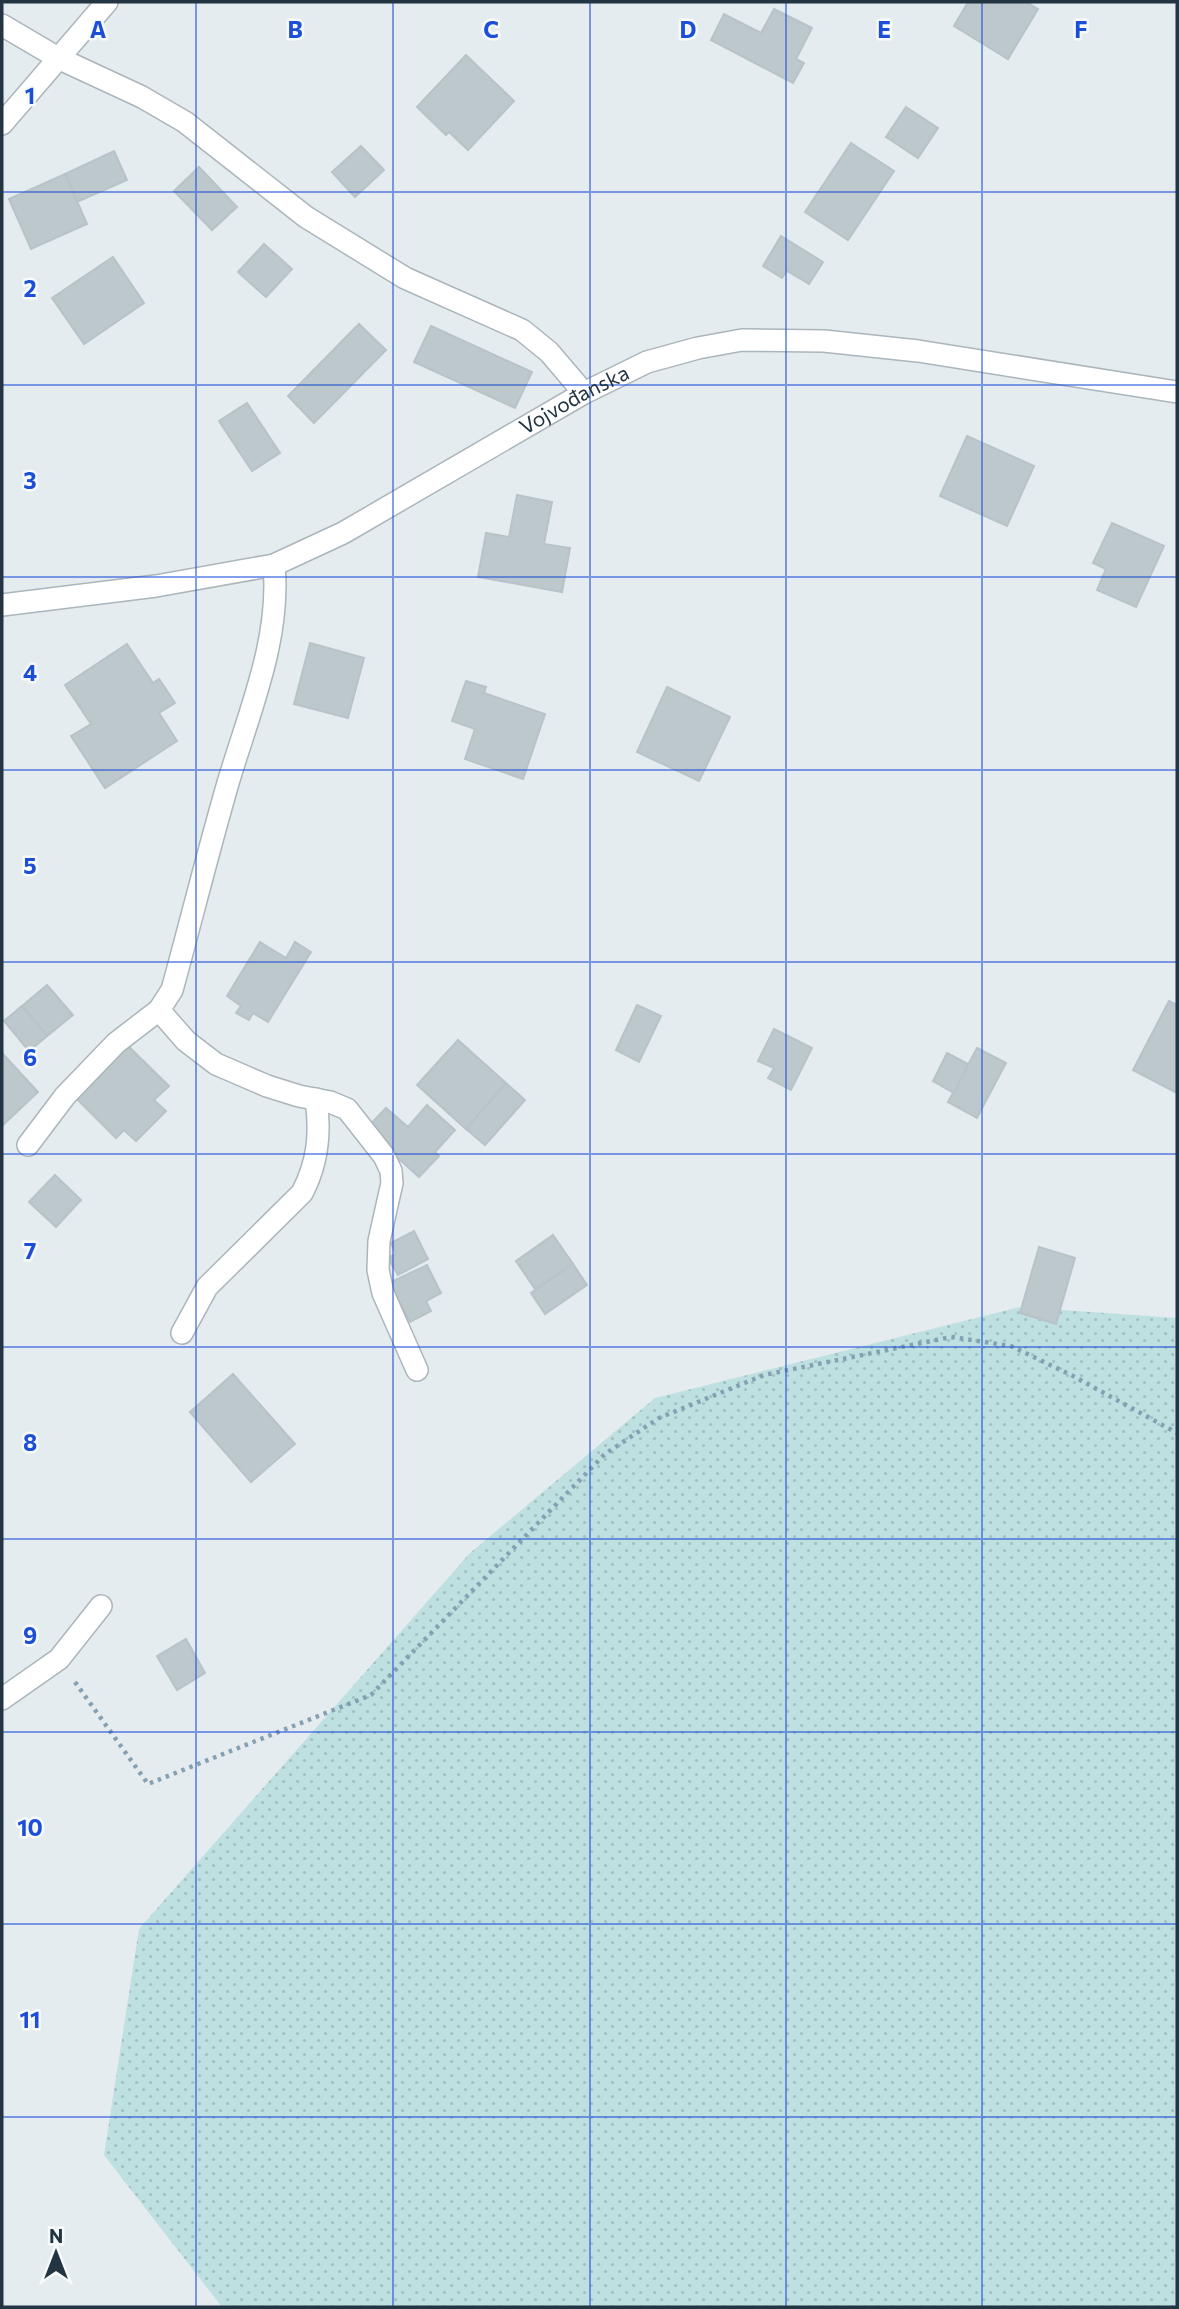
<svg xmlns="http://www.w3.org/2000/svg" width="1179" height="2309" viewBox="0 0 1179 2309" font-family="Commissioner,sans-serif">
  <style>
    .grass { fill: url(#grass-dots) }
    .building { fill: #bdc8cd; stroke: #b7c3c9; stroke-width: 2 }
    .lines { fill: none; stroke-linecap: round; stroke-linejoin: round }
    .minor-casing { stroke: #abb5bb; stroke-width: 24 }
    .path { stroke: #85a0b3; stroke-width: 4.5; stroke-dasharray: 3.5 5; stroke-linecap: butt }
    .minor { stroke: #fff; stroke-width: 21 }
    .grid { fill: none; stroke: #1d4ed8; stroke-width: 2; stroke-opacity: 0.55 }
    .labels { text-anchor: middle; stroke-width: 5; stroke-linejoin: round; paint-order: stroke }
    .street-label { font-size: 21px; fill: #233442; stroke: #f6fafb }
    .grid-label { font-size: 23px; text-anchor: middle; font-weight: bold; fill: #1d4ed8; stroke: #f6fafb; stroke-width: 5; stroke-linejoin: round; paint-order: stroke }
  </style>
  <defs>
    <pattern id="grass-dots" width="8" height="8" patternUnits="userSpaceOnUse" patternTransform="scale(1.75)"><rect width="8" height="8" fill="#bee0e0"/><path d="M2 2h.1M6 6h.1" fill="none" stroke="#a3c1c1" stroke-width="1.8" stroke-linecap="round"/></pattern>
  </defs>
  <rect width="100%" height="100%" fill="#e5ecef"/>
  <path class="grass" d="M1020,1307L1177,1318V2307H222L104,2155L139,1929L470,1553L655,1398Z"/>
  <g class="building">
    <path d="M968,2H1026L1038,9L1008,59L954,26Z"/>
    <path d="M774,9L812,28L796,59L804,63L793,83L711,40L724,14L761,33Z"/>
    <path d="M466,55L514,101L468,150L449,132L446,135L417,107Z"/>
    <path d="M906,107L938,128L918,158L886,137Z"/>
    <path d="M851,143L894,171L848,240L805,212Z"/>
    <path d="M361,146L384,170L355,197L332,172Z"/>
    <path d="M114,151L127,180L77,202L65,174Z"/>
    <path d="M199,167L237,207L212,230L174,191Z"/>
    <path d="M65,174L87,224L31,249L9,199Z"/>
    <path d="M781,236L823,262L809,284L787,271L782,278L763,266Z"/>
    <path d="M264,244L292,269L266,297L238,272Z"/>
    <path d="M113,257L144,303L84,344L52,298Z"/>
    <path d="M359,324L386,350L314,423L288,396Z"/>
    <path d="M431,326L532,372L515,408L414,362Z"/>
    <path d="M247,403L280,453L252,471L219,421Z"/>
    <path d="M967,436L1034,466L1007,526L940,496Z"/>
    <path d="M517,495L552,502L544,544L570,548L562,592L478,577L486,533L509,537Z"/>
    <path d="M1112,523L1164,546L1136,607L1097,590L1106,569L1093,563Z"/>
    <path d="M310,643L364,658L348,718L294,704Z"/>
    <path d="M127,644L153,683L159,679L175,703L159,713L177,741L105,788L71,736L91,724L65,685Z"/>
    <path d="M466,681L486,687L484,693L545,714L523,779L465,759L475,729L452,721Z"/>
    <path d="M667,687L730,717L699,781L637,752Z"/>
    <path d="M260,942L286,958L295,942L311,952L268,1022L253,1013L249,1020L236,1013L241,1006L227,996Z"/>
    <path d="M47,985L73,1015L47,1036L22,1006Z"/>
    <path d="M1169,1001L1177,1005V1093L1133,1070Z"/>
    <path d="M637,1005L661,1016L639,1062L616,1050Z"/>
    <path d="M22,1006L47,1036L29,1051L4,1021Z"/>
    <path d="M774,1029L812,1048L791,1090L768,1078L774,1068L758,1061Z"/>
    <path d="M458,1040L506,1083L466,1129L417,1085Z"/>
    <path d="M124,1042L169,1086L154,1100L166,1111L136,1141L124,1130L116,1138L72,1094Z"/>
    <path d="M977,1048L1006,1063L977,1118L948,1102Z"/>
    <path d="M2,1053L38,1092L2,1126Z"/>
    <path d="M947,1053L968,1064L954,1093L933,1081Z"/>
    <path d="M506,1083L525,1100L485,1145L466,1129Z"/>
    <path d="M427,1105L455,1130L435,1152L439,1156L419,1177L366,1129L386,1108L408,1127Z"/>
    <path d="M55,1175L81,1200L56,1227L29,1202Z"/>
    <path d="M414,1231L428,1259L398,1275L388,1258L396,1254L391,1243Z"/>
    <path d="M553,1235L573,1264L535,1289L516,1261Z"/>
    <path d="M1039,1247L1075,1258L1056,1324L1020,1313Z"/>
    <path d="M573,1264L587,1285L545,1314L531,1293Z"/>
    <path d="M427,1265L441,1293L426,1301L431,1311L410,1322L389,1283Z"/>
    <path d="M233,1374L295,1444L251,1482L190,1412Z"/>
    <path d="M186,1639L205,1673L177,1690L157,1656Z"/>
  </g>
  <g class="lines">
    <g class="minor-casing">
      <g id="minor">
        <path d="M2,25L58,58L142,97L185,122L306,217L405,278L522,330L549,352L584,393"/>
        <path d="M2,124L107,2"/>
        <path d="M274,565C281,639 249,712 228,783C208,852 191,921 172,990L159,1010L186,1041L216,1064L267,1086L299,1096L330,1102L347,1109L384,1156L391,1171L392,1183L379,1241L378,1270L383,1293L417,1370"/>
        <path id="s1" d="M2,605L156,586L274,565L343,533L584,393L647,362L698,348L742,340L824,341L918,351L1177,392"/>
        <path d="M28,1145L65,1096L116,1043L159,1010"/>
        <path d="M182,1333L207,1287L302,1193C318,1163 321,1133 316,1099"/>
        <path d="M2,1699L59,1659L101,1606"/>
      </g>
    </g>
    <path class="path" d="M75,1682L148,1784L371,1695L605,1454L659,1418L764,1375L951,1337L1011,1346L1073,1376L1177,1433"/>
    <use href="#minor" class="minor"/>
  </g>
  <path class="grid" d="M196,2V2307M393,2V2307M590,2V2307M786,2V2307M982,2V2307M2,192H1177M2,385H1177M2,577H1177M2,770H1177M2,962H1177M2,1154H1177M2,1347H1177M2,1539H1177M2,1732H1177M2,1924H1177M2,2117H1177"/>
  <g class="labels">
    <g class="street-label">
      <text dy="7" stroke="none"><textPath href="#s1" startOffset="618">Vojvođanska</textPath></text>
    </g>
  </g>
  <g class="grid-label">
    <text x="98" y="38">A</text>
    <text x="295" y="38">B</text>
    <text x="491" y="38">C</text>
    <text x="688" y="38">D</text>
    <text x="884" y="38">E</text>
    <text x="1081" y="38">F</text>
    <text x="30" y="104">1</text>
    <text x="30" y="297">2</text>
    <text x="30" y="489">3</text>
    <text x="30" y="681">4</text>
    <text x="30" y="874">5</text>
    <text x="30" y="1066">6</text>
    <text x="30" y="1259">7</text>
    <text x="30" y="1451">8</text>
    <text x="30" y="1644">9</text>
    <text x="30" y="1836">10</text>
    <text x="30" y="2028">11</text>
  </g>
  <rect width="1179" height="2309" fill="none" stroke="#233442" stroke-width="7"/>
  <g transform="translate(56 2253)" stroke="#f6fafb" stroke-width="5" paint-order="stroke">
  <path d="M0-5L12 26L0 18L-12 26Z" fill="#233442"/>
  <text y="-10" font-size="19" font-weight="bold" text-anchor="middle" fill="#233442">N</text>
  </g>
</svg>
